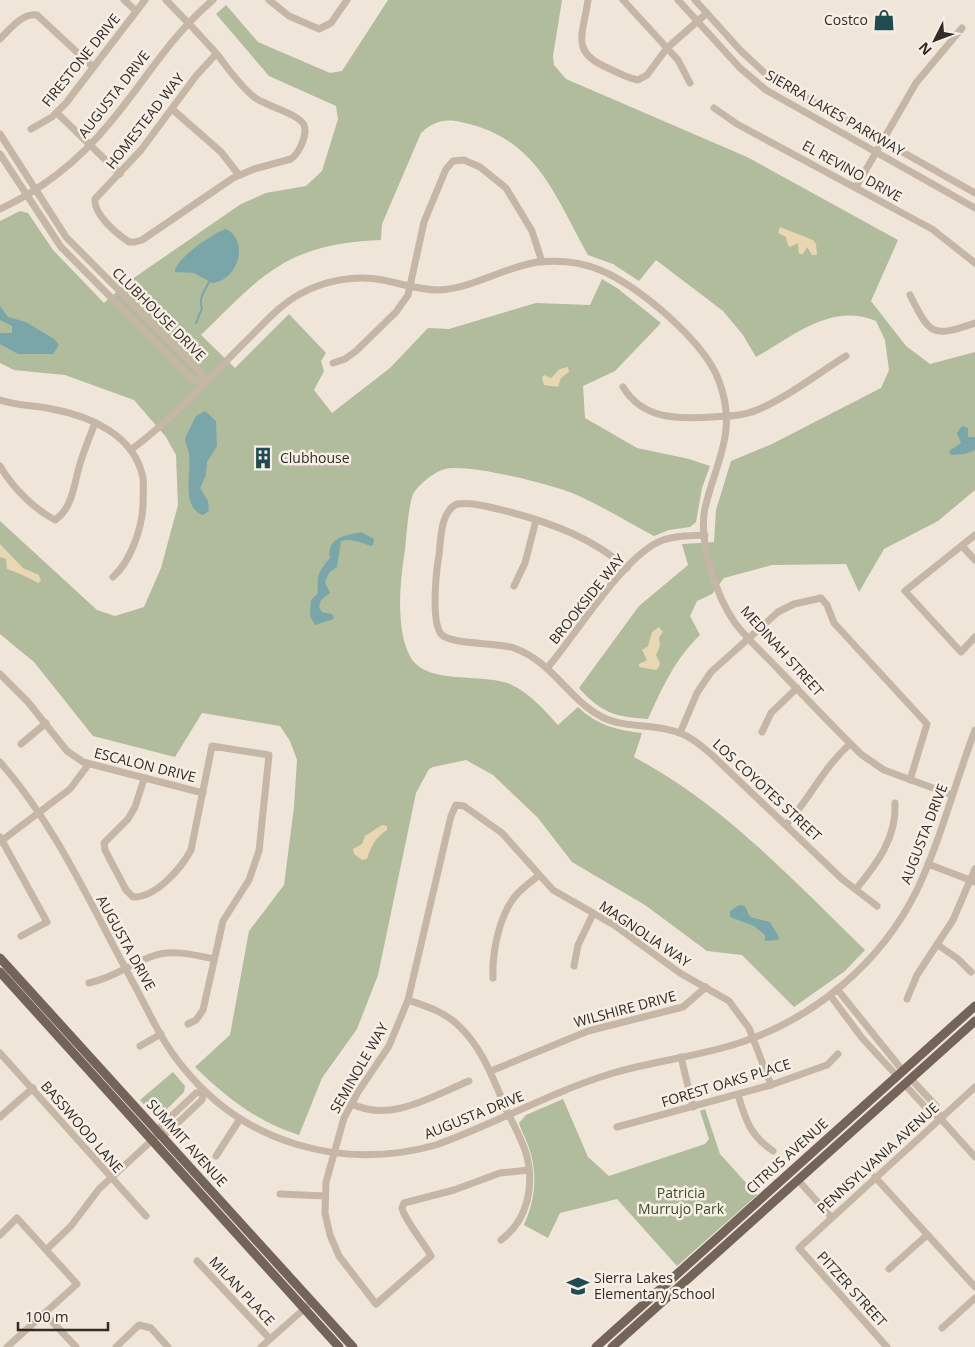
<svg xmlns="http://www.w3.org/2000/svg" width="975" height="1347" viewBox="0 0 975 1347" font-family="'Open Sans',sans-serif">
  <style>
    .green { fill: #b0bc9b }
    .sand { fill: #e8d7b2 }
    .water { fill: #7ba6a9 }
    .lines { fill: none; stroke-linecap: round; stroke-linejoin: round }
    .stream { stroke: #7ba6a9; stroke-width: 2 }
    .minor { stroke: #c5b6a6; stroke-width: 7 }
    .major { stroke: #736359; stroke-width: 9 }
    .labels { text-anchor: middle; stroke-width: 5; stroke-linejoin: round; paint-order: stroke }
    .poi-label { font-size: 14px; fill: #322b26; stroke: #f7efe5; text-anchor: start }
    .street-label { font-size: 14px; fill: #322b26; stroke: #f7efe5 }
    .park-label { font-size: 14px; fill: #414e2c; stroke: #f7efe5 }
  </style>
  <rect width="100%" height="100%" fill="#efe5d9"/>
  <g class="green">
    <path d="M388,0H562L553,56L554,65L566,79L747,157L898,240L871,301L906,346L930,364L975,352V490L938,521L884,549L859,592L846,564L772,565L724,578L712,594L697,601L690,616L700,635C675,659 662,688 648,719C616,717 601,713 579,688L639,606L688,565L682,544L714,542L716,510L731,461L772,444L881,388L889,370L885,340L876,321C832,302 793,336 756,357L743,335L723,311L656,260L639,281L613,264L588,255C557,201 540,144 473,125C450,119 439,117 421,133L382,224L381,240C287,244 264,273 201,335L235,368L289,314L326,353L321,361L324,371L314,390L332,413L390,368L428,328L449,329L536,303L590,305L602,279L617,288L661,323L615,371L583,386L585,418L637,448L689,459L710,466L702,488L696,522L690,527L669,530L654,536C628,522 603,507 577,495C554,485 468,463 445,469C434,472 419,484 413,494C409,503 406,538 405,550C400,580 395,631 411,658C427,685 482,673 510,684C530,693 543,709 558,725L578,707C597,725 616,730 642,733L634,757C724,805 793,880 865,950L845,971L794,1007L742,955L707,951L645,905L572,862L538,818L493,775L466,760L433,767L429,769L416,793L378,975L357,1029L322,1078L299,1135C257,1122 226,1097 195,1067L230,1035L249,931L284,885L294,807L297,760L290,741L280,726L202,713L175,757L93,736L34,662L0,634V521L97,610L115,616L144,607L161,568L178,505L176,455L166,437L134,400L65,375L14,370L0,363V221L20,211L28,213L53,250L104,303L125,284L241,204L266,193L306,186L322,171L338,119L336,106L269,76L216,14L226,5L258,42L330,73L342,71Z"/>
    <path d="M173,1072L185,1086L184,1092L161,1115H153L140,1100Z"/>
    <path d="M563,1099L588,1157L609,1176L705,1144L709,1139L700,1111L705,1109L720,1154L757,1195L677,1266L617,1199L560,1213L548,1238L524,1225C536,1198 538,1172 528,1145C525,1137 521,1130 519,1123L526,1115Z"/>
  </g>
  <g class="sand">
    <path d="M780,227L813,240L816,244L817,255H812L807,247L803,254H799L798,243L790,247L788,245L786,237L778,233Z"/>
    <path d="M568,367L569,372L561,378L558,387L544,385L542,378L544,375L551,378L560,369Z"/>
    <path d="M0,544L23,568L39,575L41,581L38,583C28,577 18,573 7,569L6,559L0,557Z"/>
    <path d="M659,627L663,632L659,638L660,646L656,655L660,663L659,667L656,670L639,667V664L647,660L642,650L648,646L652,632Z"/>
    <path d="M382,825L387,826V830C376,837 371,846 367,859L362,860L354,854L353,849L362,844L365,836Z"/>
  </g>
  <g class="water">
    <path d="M226,229C250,241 238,281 212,283L194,273L175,272C174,260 214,232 226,229Z"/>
    <path d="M0,306L8,317L26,322L54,339L59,345L53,354H18L0,344V333H12V326L0,320Z"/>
    <path d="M205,411L216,421L217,446L207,462L206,475L200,488L208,501L209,511L203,515C180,508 192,471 189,453C188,448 185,443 185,438L196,416Z"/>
    <path d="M962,426L968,428V437H975V450L965,454L951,455L949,451L961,443L957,433Z"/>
    <path d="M361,532L374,539L373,545L371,546C362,543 350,538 341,541L337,567L329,573L325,582L330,593L321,600L319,607L322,612L332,614L334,619L315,625L310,616L311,600L318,593C317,575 318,572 330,558C327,537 344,536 361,532Z"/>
    <path d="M739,905L745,906L750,917L770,922L779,937L778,940L765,941V935L754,926L730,917V911Z"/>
  </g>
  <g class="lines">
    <path class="stream" d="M196,323L202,308C198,299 205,290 209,282"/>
    <g class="minor">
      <path d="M124,0L136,11"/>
      <path d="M166,0C183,17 200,35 216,53C228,68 239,85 254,97C265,106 298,113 304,125C308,135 299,153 291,159L254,169L233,178L142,240L135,242H129C117,234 93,214 95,199L141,150L196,76L216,54"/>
      <path d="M269,0L289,16L319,29L331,23L347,0"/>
      <path d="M588,0C583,35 570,52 608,68C618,73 627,78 638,80L647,75L667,48L707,13"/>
      <path d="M623,0L678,60L690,83"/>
      <path d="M678,0L740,68L766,90L975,208"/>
      <path d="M695,0L741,51L768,76L975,193"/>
      <path d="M0,39C9,30 23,12 37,15L93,67"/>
      <path d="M714,108L737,124L932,229L975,263"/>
      <path d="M172,109L221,152L239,175"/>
      <path d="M57,113L120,174"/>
      <path d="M31,129L52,117L66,103L145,0"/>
      <path d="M0,134L66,237L201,373L204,383"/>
      <path d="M0,154L61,247L193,380L204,383"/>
      <path d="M856,187L916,83L962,28"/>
      <path d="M0,209C41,190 79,160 108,125C144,83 170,36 213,0"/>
      <path d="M910,295C930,335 932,338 975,323"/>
      <path d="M333,363L345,359L356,351L396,312L408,295L424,222L446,169L453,161L464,160L480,167L506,188L532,231L542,262"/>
      <path d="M623,387C643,420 678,419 712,417C727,416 743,416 757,410C788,397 817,374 846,356"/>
      <path d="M0,400C17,406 35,405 52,409C91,416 135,436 143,478C144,486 143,496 143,505C142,528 131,561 113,577"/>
      <path d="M132,449C173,419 208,379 244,343C262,326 278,306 300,294C325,280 355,275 383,280C402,284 419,290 439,290C474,288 504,267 538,262C559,260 581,262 600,270C638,285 705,342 719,381C738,432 716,461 705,508C698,541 716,596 735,623C747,639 764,654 778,669C806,698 833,727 862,755L884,770L952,795"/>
      <path d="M0,466C12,487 34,509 55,520C73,508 74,483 80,464C84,450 90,436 95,423"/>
      <path d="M975,535L905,591L961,652L975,637"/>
      <path d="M962,546L975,560"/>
      <path d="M627,568C592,538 554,524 510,512C493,508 474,502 457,504C440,512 441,539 439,555C436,572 431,620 441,634C450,645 497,642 514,648C553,662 568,699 602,717C626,729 655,723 680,733C691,737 702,746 711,754L842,879L877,906"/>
      <path d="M514,586L525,563L536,520"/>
      <path d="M548,667C576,635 624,554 663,540C676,535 691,536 705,535"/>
      <path d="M0,674L28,702L67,751L83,762L203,793"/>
      <path d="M762,732L771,713L797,688"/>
      <path d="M680,733L697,693L711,672L778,612L794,604L821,598L827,605L834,623L927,724L910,780"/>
      <path d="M21,744L46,723"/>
      <path d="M0,762C58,828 94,912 136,988C150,1015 163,1043 182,1066C244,1144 342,1171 436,1145C495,1124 551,1092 610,1074C652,1061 697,1057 739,1043C815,1018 881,963 917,890C941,839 955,783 975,730"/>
      <path d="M144,779L135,807L128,819L104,843L105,850L126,890L133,897C156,898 182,867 191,850L212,746L269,755L259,851L249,880L223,921L203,1010L196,1020L188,1024"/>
      <path d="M786,825C810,798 823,768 850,744"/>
      <path d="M0,837L47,922L21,936"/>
      <path d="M0,842L70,789L88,765"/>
      <path d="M928,864L975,882"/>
      <path d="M856,889C877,864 897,837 895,803"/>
      <path d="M938,945L958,959L971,972"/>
      <path d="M574,966L578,945L593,914"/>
      <path d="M493,978C492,953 499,913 518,893C524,887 532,881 538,876"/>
      <path d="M89,983C116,977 129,964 153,956C172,949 195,955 214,959"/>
      <path d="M837,989L903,1071"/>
      <path d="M830,995L862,1038L897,1076"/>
      <path d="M907,999L917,975L953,920L975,869"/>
      <path d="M408,1000C426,1006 445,1012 459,1026C482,1048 492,1076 504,1104C511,1121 521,1137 526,1153C535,1185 528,1220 501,1240"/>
      <path d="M140,1046L161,1034"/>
      <path d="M0,1053L146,1216"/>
      <path d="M681,1057L693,1107"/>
      <path d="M491,1071L588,1031L683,1007L706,987"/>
      <path d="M905,1085L928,1110L940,1118L936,1106L911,1079"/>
      <path d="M204,1091L202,1100L167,1133H160L161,1126L196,1093Z"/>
      <path d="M738,1095C746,1121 750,1135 773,1151"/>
      <path d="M352,1104C391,1123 432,1096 469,1081"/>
      <path d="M0,1117L33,1088"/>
      <path d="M940,1118L975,1157"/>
      <path d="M617,1127L771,1085L827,1065L838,1054"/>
      <path d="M216,1156L240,1119"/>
      <path d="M529,1170L500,1173L454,1190L404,1203L402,1208C404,1219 424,1243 431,1256L376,1304L339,1256L330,1235L325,1213L326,1182L344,1118L358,1092L389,1046L408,1000L451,816L456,805L464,806L502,833L553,890L614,925L680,973L729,1001L749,1028L771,1085"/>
      <path d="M875,1177L975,1287"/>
      <path d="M798,1180L831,1217"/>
      <path d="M280,1194L325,1196"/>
      <path d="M0,1235L17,1218L77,1284L7,1347"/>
      <path d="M47,1249L71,1226L99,1189L160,1133"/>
      <path d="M197,1261L270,1339"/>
      <path d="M889,1269L927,1235"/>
      <path d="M45,1314L76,1347"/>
      <path d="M942,1328L975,1298"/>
      <path d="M116,1347L139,1325L151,1328L168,1347"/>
      <path d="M261,1347L312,1302"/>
      <path d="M887,1347L799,1248L975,1087"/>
    </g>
    <g class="major">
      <path d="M0,958L353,1347"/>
      <path d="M0,972L339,1347"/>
      <path d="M596,1347L975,1006"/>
      <path d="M612,1347L975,1021"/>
    </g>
  </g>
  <defs>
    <g id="shop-bare" transform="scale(1.725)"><path d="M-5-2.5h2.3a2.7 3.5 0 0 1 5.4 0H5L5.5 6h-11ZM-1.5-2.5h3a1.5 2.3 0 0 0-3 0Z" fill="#204b50" stroke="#f7efe5" stroke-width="2.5" paint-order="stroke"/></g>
    <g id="building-bare" transform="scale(1.725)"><path d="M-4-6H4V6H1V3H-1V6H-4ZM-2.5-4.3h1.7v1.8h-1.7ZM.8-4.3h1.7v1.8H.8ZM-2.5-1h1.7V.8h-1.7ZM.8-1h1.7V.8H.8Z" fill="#204b50" stroke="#f7efe5" stroke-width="2.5" paint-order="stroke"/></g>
    <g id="school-bare" transform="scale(1.725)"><path d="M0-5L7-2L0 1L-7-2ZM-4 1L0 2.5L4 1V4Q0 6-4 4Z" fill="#204b50" stroke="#f7efe5" stroke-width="2.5" paint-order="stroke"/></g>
  </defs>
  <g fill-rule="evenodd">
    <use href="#shop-bare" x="884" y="20"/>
    <use href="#building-bare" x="263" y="458"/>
    <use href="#school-bare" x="578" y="1286"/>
  </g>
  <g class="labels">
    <g class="poi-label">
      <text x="868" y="25" text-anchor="end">Costco</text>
      <text x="280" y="463">Clubhouse</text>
      <text x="594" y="1283">Sierra Lakes<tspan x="594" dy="16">Elementary School</tspan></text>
    </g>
    <g class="street-label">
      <text transform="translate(81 60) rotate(-51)" y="5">FIRESTONE DRIVE</text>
      <text transform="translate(114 94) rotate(-52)" y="5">AUGUSTA DRIVE</text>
      <text transform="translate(835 113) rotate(30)" y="5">SIERRA LAKES PARKWAY</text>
      <text transform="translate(145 121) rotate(-52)" y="5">HOMESTEAD WAY</text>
      <text transform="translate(852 171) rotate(29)" y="5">EL REVINO DRIVE</text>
      <text transform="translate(159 314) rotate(45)" y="5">CLUBHOUSE DRIVE</text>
      <text transform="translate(587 599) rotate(-51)" y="5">BROOKSIDE WAY</text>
      <text transform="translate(782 651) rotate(48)" y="5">MEDINAH STREET</text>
      <text transform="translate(145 765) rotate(14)" y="5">ESCALON DRIVE</text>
      <text transform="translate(767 790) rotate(43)" y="5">LOS COYOTES STREET</text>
      <text transform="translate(924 834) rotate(-69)" y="5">AUGUSTA DRIVE</text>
      <text transform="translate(645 934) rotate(34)" y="5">MAGNOLIA WAY</text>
      <text transform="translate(126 943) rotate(61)" y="5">AUGUSTA DRIVE</text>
      <text transform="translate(625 1009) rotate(-15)" y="5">WILSHIRE DRIVE</text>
      <text transform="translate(359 1068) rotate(-60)" y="5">SEMINOLE WAY</text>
      <text transform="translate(726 1083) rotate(-17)" y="5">FOREST OAKS PLACE</text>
      <text transform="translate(474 1115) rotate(-22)" y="5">AUGUSTA DRIVE</text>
      <text transform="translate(82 1127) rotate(49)" y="5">BASSWOOD LANE</text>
      <text transform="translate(187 1143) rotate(48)" y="5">SUMMIT AVENUE</text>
      <text transform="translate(787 1156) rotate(-42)" y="5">CITRUS AVENUE</text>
      <text transform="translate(878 1158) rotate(-42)" y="5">PENNSYLVANIA AVENUE</text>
      <text transform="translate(852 1289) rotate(48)" y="5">PITZER STREET</text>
      <text transform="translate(242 1291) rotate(47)" y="5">MILAN PLACE</text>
    </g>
    <g class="park-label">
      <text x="681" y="1198">Patricia<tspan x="681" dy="16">Murrujo Park</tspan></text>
    </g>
  </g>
  <g transform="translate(935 40) rotate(228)" stroke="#f7efe5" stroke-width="4" paint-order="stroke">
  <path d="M0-4L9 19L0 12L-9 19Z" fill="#322b26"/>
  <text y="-8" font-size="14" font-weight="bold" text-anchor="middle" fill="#322b26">N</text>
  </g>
  <path d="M18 1322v8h90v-8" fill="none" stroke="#322b26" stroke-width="2.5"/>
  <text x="25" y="1322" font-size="15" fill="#322b26" stroke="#f7efe5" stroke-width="4" paint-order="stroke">100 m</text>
</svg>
